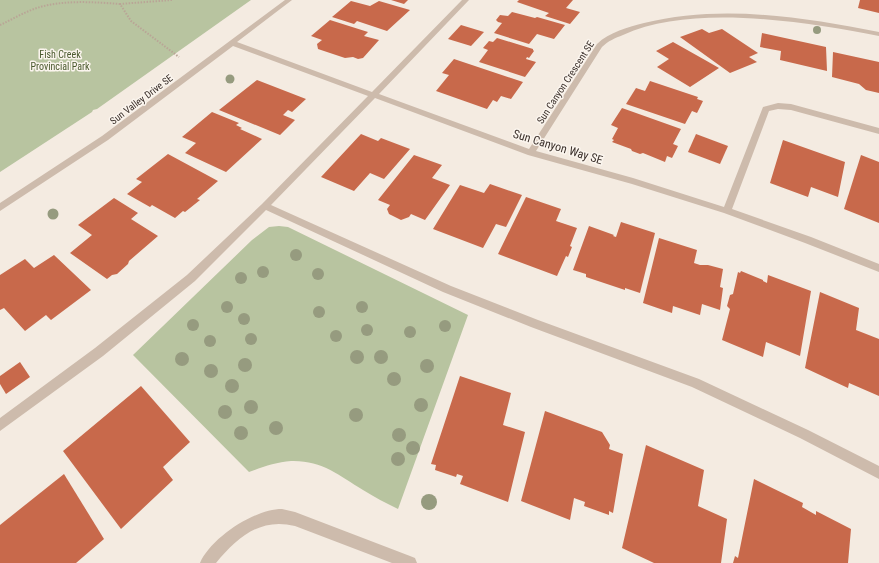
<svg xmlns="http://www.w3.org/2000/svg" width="879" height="563" viewBox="0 0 879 563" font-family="'Roboto Condensed',sans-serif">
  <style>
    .green { fill: #b8c4a0 }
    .building { fill: #c8694b }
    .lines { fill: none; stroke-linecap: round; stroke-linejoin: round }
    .path { stroke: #b9a596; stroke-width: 2; stroke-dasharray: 1.5 1.5; stroke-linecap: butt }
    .minor { fill: #cdbbac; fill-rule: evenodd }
    .tree { fill: #969b7f }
    .labels { text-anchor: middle; stroke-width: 3; stroke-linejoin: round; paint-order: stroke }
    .far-park-label { font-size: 10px; fill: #4a5a2e; stroke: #fbf5ee }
    .far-street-label { font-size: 10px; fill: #3b302b; stroke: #fbf5ee }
    .street-label { font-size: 12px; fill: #3b302b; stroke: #fbf5ee }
  </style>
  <rect width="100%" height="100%" fill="#f4ebe1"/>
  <g class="green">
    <path d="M0,0H251L97,109L93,110L92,112L0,172Z"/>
    <path d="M279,226L288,227L468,315L398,509C386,503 374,497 363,490C339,475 321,460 291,461C276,462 263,467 249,472L133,355L252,240L269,227Z"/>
  </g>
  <g class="building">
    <path d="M391,0H408L404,4Z"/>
    <path d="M519,0H573L566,8L580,12L570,24L545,16L549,13L517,2Z"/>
    <path d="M860,0H879V13L858,8Z"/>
    <path d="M351,1L370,6L379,1L410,10L387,31L357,21L354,24L332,17Z"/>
    <path d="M512,12L535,18L537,17L565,25L554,39L537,34L529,44L494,33L502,23L498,22L496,20L500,15L508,16Z"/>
    <path d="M330,20L368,32L364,36L379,40L363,58L358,59L353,57L345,58L318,49L317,44L322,40L311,36Z"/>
    <path d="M461,25L484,32L471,46L448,39Z"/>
    <path d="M702,29L709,33L722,29L758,53L749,57L757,62L730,73L680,37Z"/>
    <path d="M762,33L826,47L827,71L780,60L781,51L760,47Z"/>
    <path d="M497,38L533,49V50L534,51L529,58L527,57L526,59L536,62L525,77L479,62L488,50L483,48L489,41L493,42Z"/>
    <path d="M673,42L705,60L719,68L690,87L657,67L669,59L656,51Z"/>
    <path d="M833,52L879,62V93L866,90L859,84L832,77Z"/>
    <path d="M454,59L523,82L511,99L501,96L497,102L493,100L487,109L436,91L449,75L442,73Z"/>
    <path d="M257,80L306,99L292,112L288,110L283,115L295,120L280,135L219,110Z"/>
    <path d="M650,81L698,97L697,99L703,101L697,113L692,111L685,124L626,104L636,88L645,91Z"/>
    <path d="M622,108L681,129L673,144L678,146L672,158L667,156L665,162L643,153L640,154L632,151L631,149L612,142L614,140L612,139L618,128L611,125Z"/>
    <path d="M212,112L239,123L236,125L242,128L240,129L262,139L226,172L185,153L196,143L182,137Z"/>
    <path d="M361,134L378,141L381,138L410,149L384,179L370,173L354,191L321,177Z"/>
    <path d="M696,134L728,146L720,164L688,152Z"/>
    <path d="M783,140L845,162L838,197L811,187L808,197L770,183Z"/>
    <path d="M168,154L218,181L197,199L200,200L185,212L183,211L175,218L152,205L150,207L127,194L142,182L136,179Z"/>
    <path d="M414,155L442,165L432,178L450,185L425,220L411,214L409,217L401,220L389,214L387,209L390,205L378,200Z"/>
    <path d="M861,155L879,162V223L844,209Z"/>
    <path d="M490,184L522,195L506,227L496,224L483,248L433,229L460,185L484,193Z"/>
    <path d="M526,197L561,209L556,221L577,228L570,246L572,247L568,257L566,256L557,276L498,254Z"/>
    <path d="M114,198L138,213L131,219L158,236L129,261L128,264L117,274L112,275L107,279L70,253L92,235L78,225Z"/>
    <path d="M621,222L655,233L640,293L625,288V290L586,277V274L573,270L589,226L614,235L613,236L616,237Z"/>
    <path d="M659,238L697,250L694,263L700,265H708L723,269L720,287L723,288L720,310L702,304L700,315L673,306L672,313L643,303Z"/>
    <path d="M54,255L91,290L51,320L46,315L25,331L4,308L0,310V275L25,259L34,268Z"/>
    <path d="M741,271L763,280V281L767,283L768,275L811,291L800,356L766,342L763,357L722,340L730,309L727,306L730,295L733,294L738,272L740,273Z"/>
    <path d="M820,292L859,308L856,330L879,339V396L849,383L848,388L805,368Z"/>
    <path d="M20,362L30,377L6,394L0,384V376Z"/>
    <path d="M460,376L511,393L503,425L525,432L508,502L460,484L463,476L457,474L456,477L435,470L436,465L431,464Z"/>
    <path d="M141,386L190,442L163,467L173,480L121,529L63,451Z"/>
    <path d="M545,411L602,432L610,445L609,449L623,454L613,513L609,511V515L584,506L585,502L574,498L570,520L521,501Z"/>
    <path d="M646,445L704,470L698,506L727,519L721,563H654L622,548Z"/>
    <path d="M64,474L104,539L76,563H0V525Z"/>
    <path d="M754,479L803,503L802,507L816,515V511L851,529L848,563H733L735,556L738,558Z"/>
  </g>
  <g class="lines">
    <g class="path">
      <path d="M172,0L120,4L131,21L179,57"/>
      <path d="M0,25C13,19 26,11 40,7C65,0 94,2 120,4"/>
    </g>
    <g class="minor">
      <path d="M285,0H292L237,42L372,92L462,0H469L379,94L529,149L597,44C609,32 629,27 644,23C721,4 802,17 879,32V36C806,22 692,3 623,35C615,38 608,41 602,47L536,151L633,178L724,207L763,107L778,103L791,104L879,128V134L791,110L778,109L769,111L732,209L811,237L879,264V272L805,243L724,213L632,184L528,155L375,98L271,205L451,286L538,320L699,379L808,430L879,466V479L800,438L692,387L531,327L443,292L266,210L195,281L103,356L0,431V418L95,348L187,275L262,204L368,96L233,46L108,140L0,211V203L102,136Z"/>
      <path d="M282,509L295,512L410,556L415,558L417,563H392L295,526C260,517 237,538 216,563H200C211,538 254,509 282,509Z"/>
    </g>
  </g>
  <g class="tree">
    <circle cx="817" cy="30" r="4"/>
    <circle cx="230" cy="79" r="4.5"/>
    <circle cx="53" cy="214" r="5.5"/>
    <circle cx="296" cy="255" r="6"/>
    <circle cx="263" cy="272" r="6"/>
    <circle cx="318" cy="274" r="6"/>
    <circle cx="241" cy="278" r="6"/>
    <circle cx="227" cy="307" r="6"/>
    <circle cx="362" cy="307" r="6"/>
    <circle cx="319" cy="312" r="6"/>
    <circle cx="244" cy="319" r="6"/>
    <circle cx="193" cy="325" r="6"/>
    <circle cx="445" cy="326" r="6"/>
    <circle cx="367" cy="330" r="6"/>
    <circle cx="410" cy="332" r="6"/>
    <circle cx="336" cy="336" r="6"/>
    <circle cx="251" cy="339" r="6"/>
    <circle cx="210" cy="341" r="6"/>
    <circle cx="357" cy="357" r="7"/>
    <circle cx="381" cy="357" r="7"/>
    <circle cx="182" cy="359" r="7"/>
    <circle cx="245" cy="365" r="7"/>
    <circle cx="427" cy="366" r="7"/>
    <circle cx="211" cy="371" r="7"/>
    <circle cx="394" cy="379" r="7"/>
    <circle cx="232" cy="386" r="7"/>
    <circle cx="421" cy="405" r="7"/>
    <circle cx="251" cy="407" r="7"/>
    <circle cx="225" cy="412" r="7"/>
    <circle cx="356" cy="415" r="7"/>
    <circle cx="276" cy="428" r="7"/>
    <circle cx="241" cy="433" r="7"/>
    <circle cx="399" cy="435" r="7"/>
    <circle cx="413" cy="448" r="7"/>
    <circle cx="398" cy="459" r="7"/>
    <circle cx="429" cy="502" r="8"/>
  </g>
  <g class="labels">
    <g class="far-park-label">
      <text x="60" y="58">Fish Creek<tspan x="60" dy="12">Provincial Park</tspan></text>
    </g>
    <g class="far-street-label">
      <text transform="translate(565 82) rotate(-57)" y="4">Sun Canyon Crescent SE</text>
      <text transform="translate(141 99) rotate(-37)" y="4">Sun Valley Drive SE</text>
    </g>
    <g class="street-label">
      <text transform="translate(558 147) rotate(17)" y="4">Sun Canyon Way SE</text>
    </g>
  </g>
</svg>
